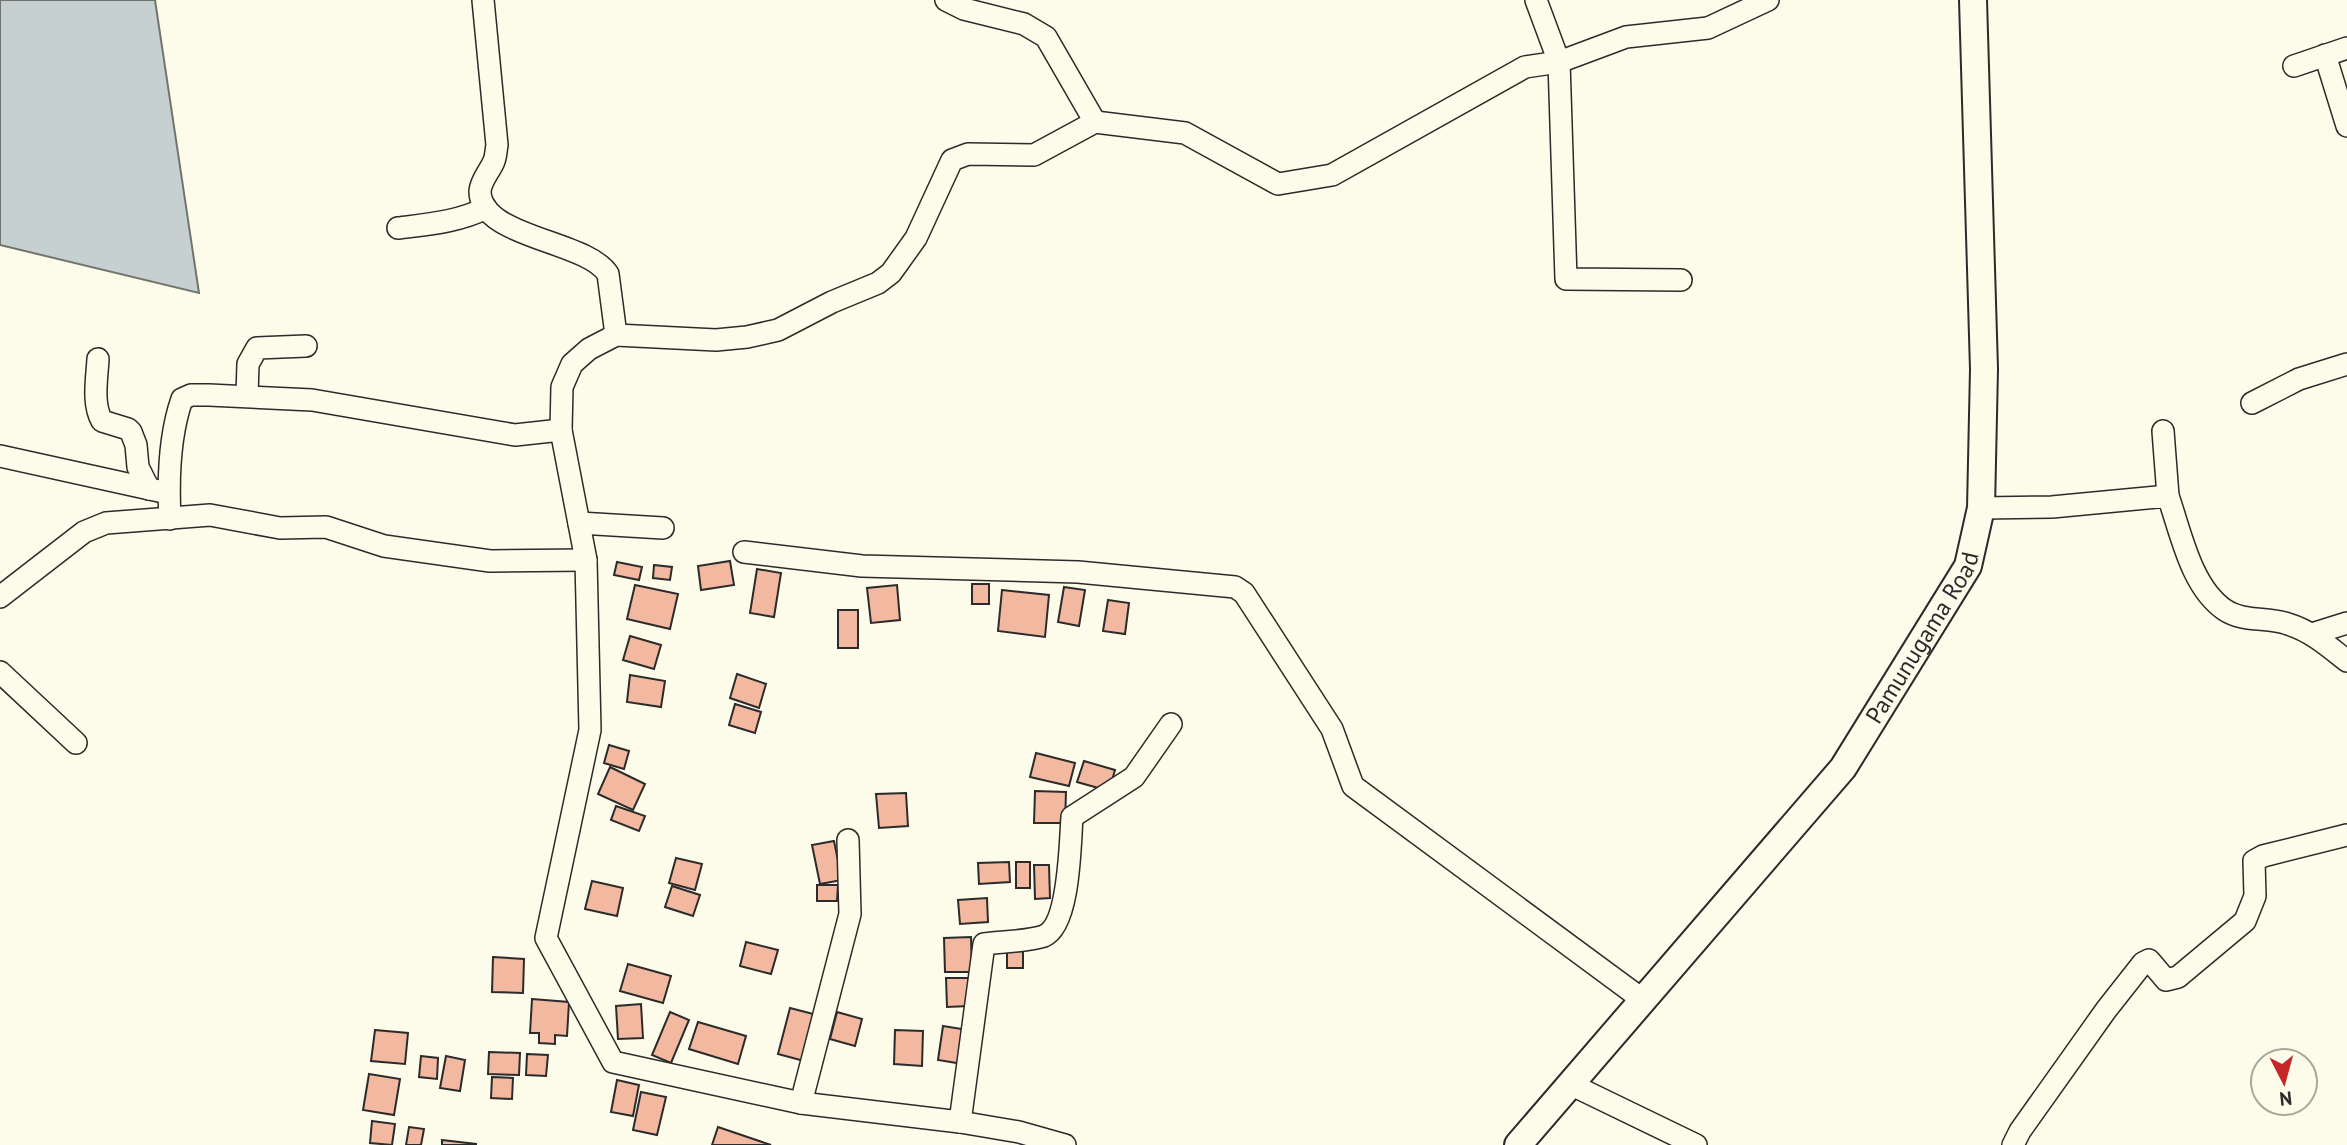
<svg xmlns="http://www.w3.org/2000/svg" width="2347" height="1145" viewBox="0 0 2347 1145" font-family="'PT Sans',sans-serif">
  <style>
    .water { fill: #c7d0d0; stroke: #74746e; stroke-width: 2 }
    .building { fill: #f2b8a0; stroke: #2b2b2b; stroke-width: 2 }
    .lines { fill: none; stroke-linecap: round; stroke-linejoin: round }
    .minor-casing { stroke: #2b2b2b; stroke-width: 24 }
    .major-casing { stroke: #2b2b2b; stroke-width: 30 }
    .minor { stroke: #fdfbea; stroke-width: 21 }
    .major { stroke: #fdfbea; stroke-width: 26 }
    .labels { text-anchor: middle; stroke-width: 5; stroke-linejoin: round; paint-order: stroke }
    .street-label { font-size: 24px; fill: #2b2b2b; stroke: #fdfbea }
  </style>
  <rect width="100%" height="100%" fill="#fdfbea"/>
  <path class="water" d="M0,0H155L199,293L0,245Z"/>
  <g class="building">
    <path d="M730,561L734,585L701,590L698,566Z"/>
    <path d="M617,562L642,567L639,580L614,575Z"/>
    <path d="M654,565L672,567L670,580L653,578Z"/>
    <path d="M757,569L781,573L774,617L750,613Z"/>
    <rect x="972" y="584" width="17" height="20"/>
    <path d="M635,585L678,594L670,629L627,619Z"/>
    <path d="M897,585L900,620L871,623L867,588Z"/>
    <path d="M1064,587L1085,590L1079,626L1058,622Z"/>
    <path d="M1002,590L1049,595L1045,637L998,631Z"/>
    <path d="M1108,600L1129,603L1125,634L1103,631Z"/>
    <rect x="838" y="610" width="20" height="38"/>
    <path d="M630,636L661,645L654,669L623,660Z"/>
    <path d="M737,674L766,684L759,708L730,698Z"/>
    <path d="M630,675L665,681L661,707L627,702Z"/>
    <path d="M735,704L761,712L755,733L729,725Z"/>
    <path d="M609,745L629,751L624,769L604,763Z"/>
    <path d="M1036,753L1075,763L1069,786L1030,777Z"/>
    <path d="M1084,761L1115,770L1109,791L1077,782Z"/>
    <path d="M610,767L645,784L633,810L598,794Z"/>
    <path d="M1035,791L1066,792L1065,823H1034Z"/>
    <path d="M906,793L908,826L879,828L876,794Z"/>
    <path d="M616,806L645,816L639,831L611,820Z"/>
    <path d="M834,841L842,880L820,884L812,845Z"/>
    <path d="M676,858L702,864L695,890L669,883Z"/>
    <path d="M1009,862L1010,882L979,884L978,863Z"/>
    <rect x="1016" y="862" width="14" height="26"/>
    <path d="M1034,865H1049L1050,898L1035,899Z"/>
    <path d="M592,881L623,888L617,916L585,909Z"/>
    <path d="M817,885H838L837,901H817Z"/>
    <path d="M672,886L700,895L693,916L665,907Z"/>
    <path d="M987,898L988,922L960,924L958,900Z"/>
    <path d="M971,937L972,972H945L944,938Z"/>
    <path d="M746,942L778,950L771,974L740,966Z"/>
    <rect x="1007" y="944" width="16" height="24"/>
    <path d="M493,957L524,959L523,993L492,992Z"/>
    <path d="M628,964L671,976L663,1003L620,991Z"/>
    <path d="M946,978H968L969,1006L947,1007Z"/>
    <path d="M532,999L569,1002L567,1036L555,1035V1044L539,1043V1033H530Z"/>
    <path d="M641,1004L643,1038L618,1039L616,1006Z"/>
    <path d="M790,1008L821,1016L808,1062L778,1054Z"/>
    <path d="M670,1012L689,1020L671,1063L652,1055Z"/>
    <path d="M837,1012L862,1019L855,1046L830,1039Z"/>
    <path d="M698,1022L746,1036L738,1064L689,1049Z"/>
    <path d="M943,1026L968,1030L963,1064L938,1060Z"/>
    <path d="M375,1030L408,1033L405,1064L371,1061Z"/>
    <path d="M895,1030L923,1031L922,1066L894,1064Z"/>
    <path d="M489,1052L520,1053L519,1075L488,1074Z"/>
    <path d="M527,1054L548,1055L546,1076L526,1075Z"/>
    <path d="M421,1056L438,1058L437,1079L419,1077Z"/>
    <path d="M446,1056L465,1060L460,1091L440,1088Z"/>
    <path d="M369,1074L400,1079L394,1115L363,1110Z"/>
    <path d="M492,1077L513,1078L512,1099L491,1098Z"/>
    <path d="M617,1080L639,1085L633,1116L611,1112Z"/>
    <path d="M641,1092L666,1097L657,1135L633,1130Z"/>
    <path d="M372,1121L395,1124L392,1145L370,1143Z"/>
    <path d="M409,1127L424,1129L421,1145H406Z"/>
    <path d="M718,1127L771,1145H712Z"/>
    <path d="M442,1140L476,1144V1145H442Z"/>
  </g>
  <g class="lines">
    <g class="minor-casing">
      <g id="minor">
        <path d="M483,0L497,145C496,150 496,156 494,161C490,171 481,180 480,191C480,238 586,240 608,274L616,335"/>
        <path d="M946,0L964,9L1024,24L1046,37L1095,122"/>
        <path d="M1536,0L1559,62L1566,279L1681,280"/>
        <path d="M2325,55L2347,126"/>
        <path d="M2294,66L2347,48"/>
        <path d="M398,228C429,224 458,222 486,208"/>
        <path d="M98,359C97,378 92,404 102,421L128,429L131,432L136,445L138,467L149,489"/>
        <path d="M247,395L248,364L257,348L306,346"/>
        <path d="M2252,403L2299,379L2347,364"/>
        <path d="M2163,431L2168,496"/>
        <path d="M0,456L168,493"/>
        <path d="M1981,508L2052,507L2168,496C2181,533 2191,587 2225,610C2243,622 2268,617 2288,624C2311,631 2328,646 2347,661"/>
        <path d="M170,519C168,481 169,436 182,399L191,395H209L312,400L515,435L561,430"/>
        <path d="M579,523L663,528"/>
        <path d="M744,552L862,566L1078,572L1235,587L1244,593L1332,729L1353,786L1643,1000"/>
        <path d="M0,597L84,532L106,523L210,515L280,528L326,527L384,546L490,561L586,560"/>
        <path d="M2312,634L2347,623"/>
        <path d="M0,672L76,743"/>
        <path d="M1570,1084L1696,1145"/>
        <path d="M801,1103L850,914L848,840"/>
        <path d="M960,1122L984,944C999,942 1031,941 1044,936C1070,925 1070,842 1072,817L1134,777L1171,724"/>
        <path d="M1065,1145L1019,1132L960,1122L801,1103L613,1062L546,938L590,730L586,560L561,430L562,387L572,364L589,349L616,335L716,340L747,337L778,330L832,302L878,283L891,273L916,238L952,160L968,154L1034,155L1095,122L1185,133L1278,184L1332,175L1525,67L1559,62L1626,37L1708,28L1768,0"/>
        <path d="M2013,1145L2020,1131L2106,1010L2143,963L2149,960L2166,980L2178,977L2245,921L2255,896L2254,861L2263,856L2347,835"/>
      </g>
    </g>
    <g class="major-casing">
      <g id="major">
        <path id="s1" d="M1518,1145L1843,768L1968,566L1981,508L1984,369L1973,0"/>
      </g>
    </g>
    <use href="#minor" class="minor"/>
    <use href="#major" class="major"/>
  </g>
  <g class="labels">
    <g class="street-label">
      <text dy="8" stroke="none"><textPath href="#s1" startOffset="651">Pamunugama Road</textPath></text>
    </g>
  </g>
  <g transform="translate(2284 1082) rotate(174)"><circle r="33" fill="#fdfbea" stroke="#a9a89e" stroke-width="2"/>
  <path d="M0-5L12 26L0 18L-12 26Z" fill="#c62828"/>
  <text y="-10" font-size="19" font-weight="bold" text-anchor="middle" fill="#2b2b2b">N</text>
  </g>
</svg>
